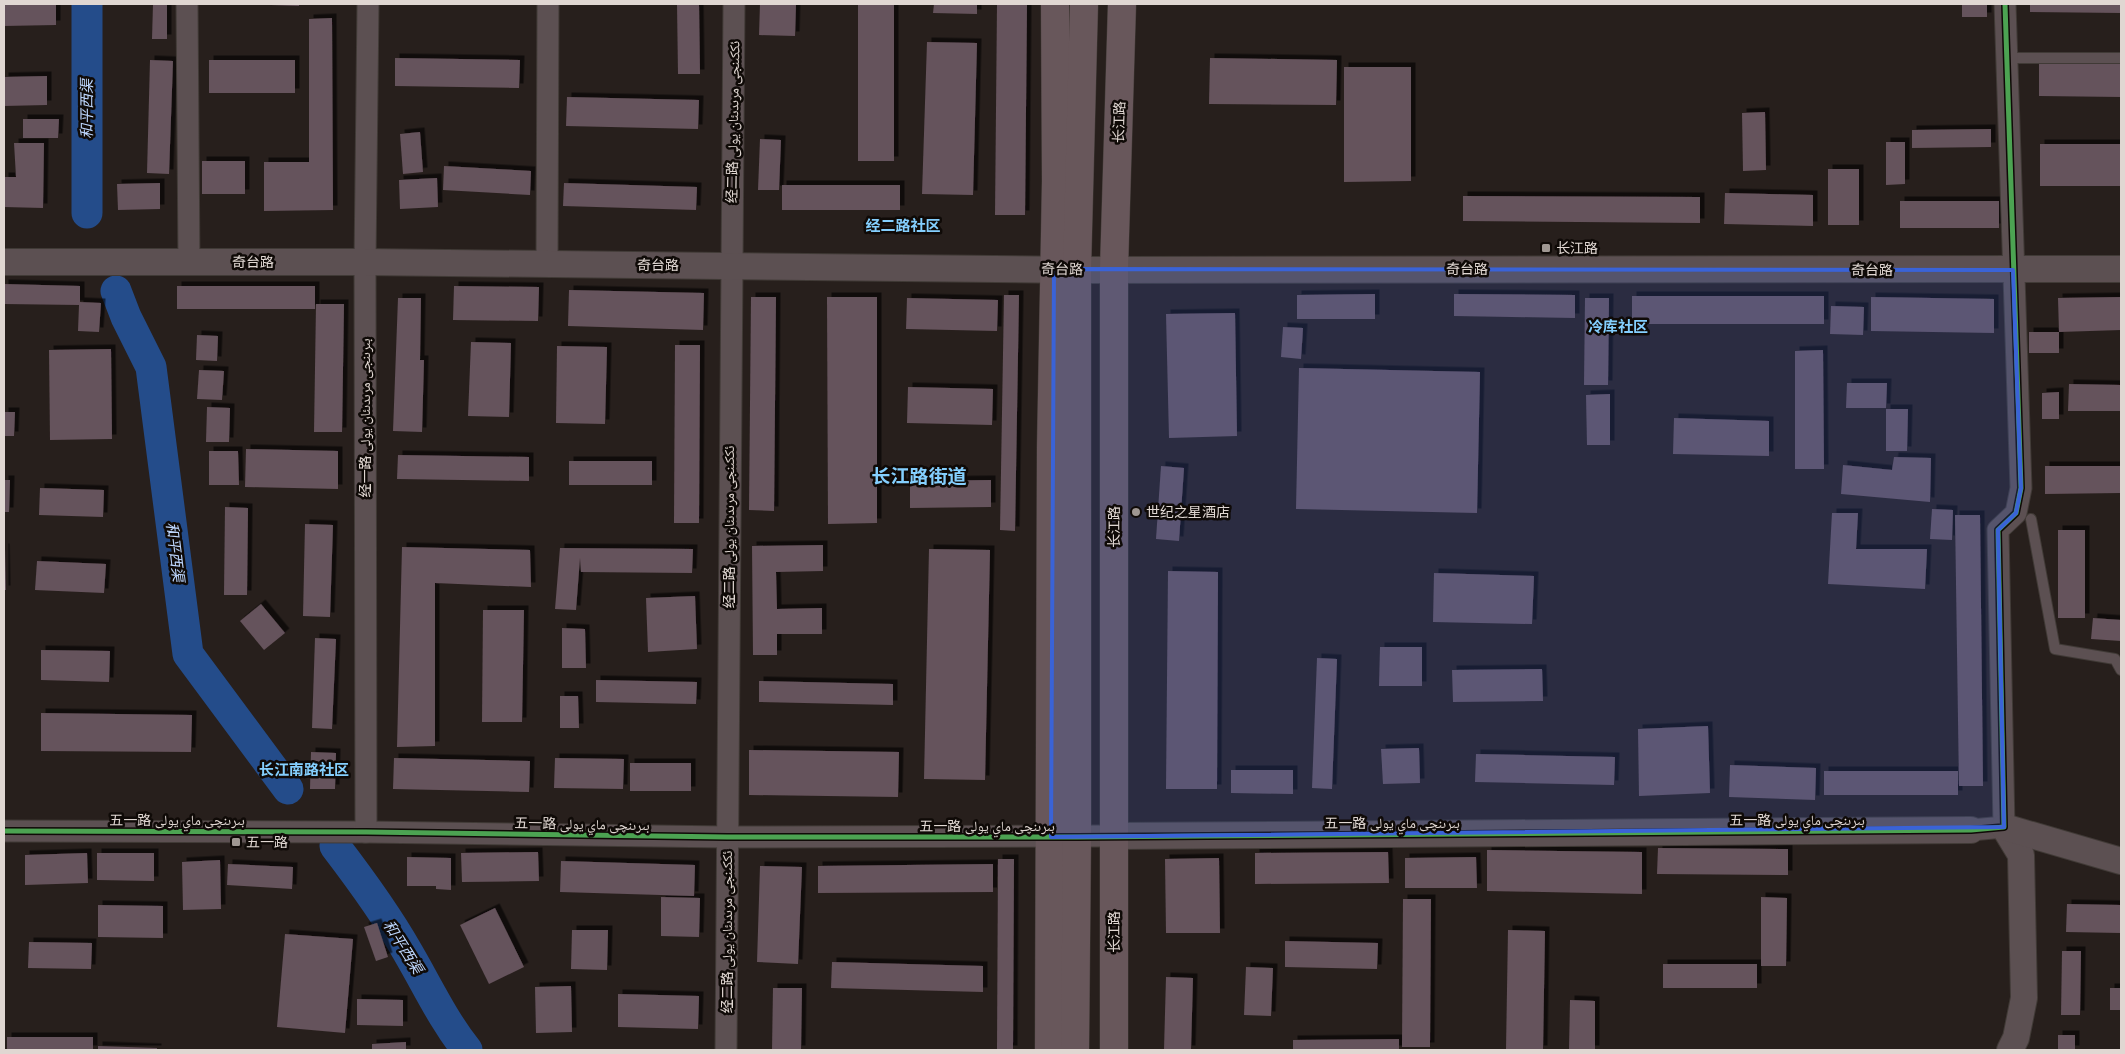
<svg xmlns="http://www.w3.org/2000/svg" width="2125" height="1054" viewBox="0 0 2125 1054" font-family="'Golos Text','Noto Naskh Arabic','Noto Sans SC',sans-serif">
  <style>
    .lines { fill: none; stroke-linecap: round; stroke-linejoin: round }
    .river { stroke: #244c8a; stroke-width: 31 }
    .building { fill: #65525b; filter: url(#shadow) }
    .service-casing { stroke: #403a36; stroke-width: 12 }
    .minor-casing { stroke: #403a36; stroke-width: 23 }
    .tertiary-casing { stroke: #403a36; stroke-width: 28 }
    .primary-casing { stroke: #403a36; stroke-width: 29 }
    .service { stroke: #5c5052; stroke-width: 10 }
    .minor { stroke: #5c5052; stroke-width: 21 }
    .tertiary { stroke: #5c5052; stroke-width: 26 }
    .primary { stroke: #68575b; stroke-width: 28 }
    .cycleway-casing { stroke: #0f0a07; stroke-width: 8 }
    .cycleway { stroke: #4ca352; stroke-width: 5 }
    .marked { fill: #3a63d7; fill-opacity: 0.2; stroke: #3a63d7; stroke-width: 4; stroke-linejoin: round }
    .poi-dot { fill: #9f9792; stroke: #0f0a07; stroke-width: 2 }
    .labels { text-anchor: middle; stroke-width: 5; stroke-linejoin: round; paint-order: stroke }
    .street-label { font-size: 14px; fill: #e0d7d2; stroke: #0f0a07 }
    .poi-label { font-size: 14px; fill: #e0d7d2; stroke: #0f0a07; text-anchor: start }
    .water-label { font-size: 15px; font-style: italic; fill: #bdd6fd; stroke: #0f0a07 }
    .neighbourhood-label { font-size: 15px; font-weight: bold; fill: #84cffe; stroke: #0f0a07 }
    .district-label { font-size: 19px; font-weight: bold; fill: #84cffe; stroke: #0f0a07 }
  </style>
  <defs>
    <filter id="shadow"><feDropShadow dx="4.5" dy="-4.5" stdDeviation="0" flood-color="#0009"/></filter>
  </defs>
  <rect width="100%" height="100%" fill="#271f1c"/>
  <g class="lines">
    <g class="river">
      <path d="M87,213V4"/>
      <path d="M116,291L126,317L151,367L188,654L288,789"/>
      <path d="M335,846C361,880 386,914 407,951C427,985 443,1020 467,1050"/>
    </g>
  </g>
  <g class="building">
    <path d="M4,4H56V25L4,26Z"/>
    <path d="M153,4H167V39H152Z"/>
    <path d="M271,4H299V6L271,5Z"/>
    <path d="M677,4H699L700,74H678Z"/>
    <path d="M760,4H796L795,36L759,35Z"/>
    <rect x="858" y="4" width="36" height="157"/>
    <path d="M934,4H977V14L933,13Z"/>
    <path d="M997,4H1027L1025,215H995Z"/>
    <rect x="1962" y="4" width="25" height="13"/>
    <path d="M2030,4H2121V13L2030,12Z"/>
    <path d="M332,18L333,210L264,211V162H309V19Z"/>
    <path d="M927,42L977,43L973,195L922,194Z"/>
    <path d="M395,58L520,60L519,88L395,86Z"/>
    <path d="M1210,58L1337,60L1336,105L1209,104Z"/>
    <path d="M150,60L173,61L169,174L147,173Z"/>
    <rect x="209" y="60" width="86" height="33"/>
    <path d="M2039,64H2121V97L2039,96Z"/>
    <path d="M1344,67H1411V181L1344,182Z"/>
    <path d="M47,76V105L4,106V77Z"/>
    <path d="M567,97L699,100L698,129L566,126Z"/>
    <path d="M1765,112L1766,170L1743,171L1742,113Z"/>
    <path d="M23,119H59L58,138H23Z"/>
    <path d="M1991,129V147L1912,148V130Z"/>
    <path d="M420,132L423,172L403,174L400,134Z"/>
    <path d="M760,139L781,140L779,190H758Z"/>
    <path d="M1886,142H1905V184L1886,185Z"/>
    <path d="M14,143H44L43,208L4,207V177H16Z"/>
    <rect x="2040" y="144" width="81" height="42"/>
    <rect x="202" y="161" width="43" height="33"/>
    <path d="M444,166L531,171L530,195L443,190Z"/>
    <rect x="1828" y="169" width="31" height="56"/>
    <path d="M437,178L438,207L400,209L399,180Z"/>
    <path d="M160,183V209L118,210L117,184Z"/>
    <path d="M564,183L697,187L696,210L563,206Z"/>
    <rect x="782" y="185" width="118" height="25"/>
    <path d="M1725,193L1813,195V226L1724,224Z"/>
    <path d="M1463,196L1700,197V223L1463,221Z"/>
    <rect x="1900" y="201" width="99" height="27"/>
    <path d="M4,284L80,286V302L101,303L99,332L78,331L79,305L4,304Z"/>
    <rect x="177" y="286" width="138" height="23"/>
    <path d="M454,286L539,287L538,321L453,320Z"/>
    <path d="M569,290L704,293L703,330L568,326Z"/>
    <path d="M1375,294V319H1297V295Z"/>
    <path d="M1454,294L1575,295V318L1454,316Z"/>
    <path d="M1004,295H1019L1015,531L1000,530Z"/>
    <rect x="1632" y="296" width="192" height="28"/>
    <path d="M751,297H776L774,511L749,510Z"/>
    <path d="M827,297H877V523L828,524Z"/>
    <path d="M1871,297L1994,299V333L1871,331Z"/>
    <path d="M2121,297V330L2059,332L2058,298Z"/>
    <path d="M398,298H421L420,360H424L422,432L393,431Z"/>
    <path d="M907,298L998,300L997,331L906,329Z"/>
    <path d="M1585,298H1609L1608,385H1584Z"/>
    <path d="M316,304H344L342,432H314Z"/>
    <path d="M1831,306L1864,307L1863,335L1830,334Z"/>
    <path d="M1235,313L1237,436L1169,438L1166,314Z"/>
    <path d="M1283,327L1303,328L1301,359L1281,357Z"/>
    <rect x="2029" y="332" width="30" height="21"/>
    <path d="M197,335L218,336L217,361L196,360Z"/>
    <path d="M471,342L511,343L509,417L468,416Z"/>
    <path d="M675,345H700L699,523H674Z"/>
    <path d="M557,346L607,347L605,424L556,423Z"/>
    <path d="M111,349L112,439L50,440L49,350Z"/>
    <path d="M1823,350L1824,469H1795V351Z"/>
    <path d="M1299,368L1480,372L1477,513L1296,509Z"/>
    <path d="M199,370L224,371L222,400L197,399Z"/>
    <path d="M1847,383H1887L1886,408H1846Z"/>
    <path d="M2069,384L2121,385V411H2068Z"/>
    <path d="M908,387L993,389L992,425L907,423Z"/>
    <path d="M2059,392V419H2042V393Z"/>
    <path d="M1610,394V445H1587L1586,395Z"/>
    <path d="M207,407L230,408L229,442H206Z"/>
    <path d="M1886,409H1908L1907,451H1886Z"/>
    <path d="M4,412H15L14,436H4Z"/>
    <path d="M1674,418L1769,421V456L1673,454Z"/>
    <path d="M246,449L338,451V489L245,487Z"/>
    <path d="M209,451H238L239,485H209Z"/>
    <path d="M398,455L529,457V481L397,479Z"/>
    <path d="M1894,457L1931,458L1930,502L1841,494L1843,465L1892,470Z"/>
    <rect x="569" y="461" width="83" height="24"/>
    <path d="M1161,466L1184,468L1179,541L1156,539Z"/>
    <path d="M2045,466H2121V493L2045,494Z"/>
    <path d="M4,480H10L9,512H4Z"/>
    <path d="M991,480V507L910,508V481Z"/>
    <path d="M40,488L104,490L103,517L39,515Z"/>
    <path d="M225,507L248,508L247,595H224Z"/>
    <path d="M1932,509L1953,510L1952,540L1930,539Z"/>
    <path d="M1832,513H1858L1856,549H1927L1925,589L1828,584Z"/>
    <path d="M1955,515H1980L1983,786H1959Z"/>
    <path d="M305,524L333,525L330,617L303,616Z"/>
    <rect x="2058" y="530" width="27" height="88"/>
    <path d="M823,545V571L776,572L777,609L822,608V634H777V655H753L752,546Z"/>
    <path d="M402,547L530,550L531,587L435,583V746L397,747Z"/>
    <path d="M4,548H5L6,590H4Z"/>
    <path d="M560,548L693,549L692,573L581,572L580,558L576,610L555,609Z"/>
    <path d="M929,549L990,550L985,780L924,779Z"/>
    <path d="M37,561L106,564L104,593L35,590Z"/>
    <path d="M1168,571L1218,572L1217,789H1166Z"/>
    <path d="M1434,573L1534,576L1532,624L1433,622Z"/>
    <path d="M695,596L697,649L648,652L646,598Z"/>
    <path d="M261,604L285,633L264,650L240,621Z"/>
    <path d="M483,610H524L522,722H482Z"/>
    <path d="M2093,618L2121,620V641L2091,639Z"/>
    <path d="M562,628L585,629L586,668H562Z"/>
    <path d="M315,638L336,639L332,729L312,728Z"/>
    <path d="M1380,647H1422V686H1379Z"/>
    <path d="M41,650L110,651L109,682L41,680Z"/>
    <path d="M1317,658L1337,659L1332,789L1312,788Z"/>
    <path d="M1542,669L1543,701L1453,702L1452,670Z"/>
    <path d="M596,680L697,682L696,704L596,702Z"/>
    <path d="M759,681L893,684V705L759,702Z"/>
    <path d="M560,696H578L579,728H560Z"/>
    <path d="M41,713L192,715L191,752L41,751Z"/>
    <path d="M1708,726L1710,793L1639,796L1638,729Z"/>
    <path d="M1419,748L1420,783L1383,784L1381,749Z"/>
    <path d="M749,750L899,752L898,797L749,795Z"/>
    <path d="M311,752L336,753L335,789H310Z"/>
    <path d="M1476,754L1615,757L1614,785L1475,782Z"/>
    <path d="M394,758L530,761L529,792L393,789Z"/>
    <path d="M555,758L624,759L623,789L554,788Z"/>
    <rect x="630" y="763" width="61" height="28"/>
    <path d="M1730,765L1816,768L1815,800L1729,797Z"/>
    <path d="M1231,770H1293V794L1231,793Z"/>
    <rect x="1824" y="771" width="134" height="24"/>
    <path d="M1658,848L1788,849V875L1657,874Z"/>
    <path d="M1487,850L1642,852V894L1487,891Z"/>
    <path d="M538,852L539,881L462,882L461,853Z"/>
    <path d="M1388,852L1389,883L1255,884V853Z"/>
    <path d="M87,853L88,883L25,885V855Z"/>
    <path d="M97,853H154V881L97,880Z"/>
    <path d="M407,857L451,858V890L436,889V886H407Z"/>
    <path d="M1476,857L1477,888H1405V858Z"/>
    <path d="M1219,858L1220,933H1166L1165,859Z"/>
    <path d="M998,859H1014L1013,1050H997Z"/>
    <path d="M220,860L221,909L183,910L182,862Z"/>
    <path d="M561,861L695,865L694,896L560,892Z"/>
    <path d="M228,864L293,867L292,889L227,885Z"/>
    <path d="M993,864V892L818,893V866Z"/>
    <path d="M760,866L802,867L798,964L757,962Z"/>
    <path d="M661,897L700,898L699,937L661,936Z"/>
    <path d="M1761,897L1787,898L1786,966H1761Z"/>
    <path d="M1403,899H1431L1430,1047H1402Z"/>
    <path d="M2067,904L2121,905V933L2066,932Z"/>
    <path d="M98,905L163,906V938L98,937Z"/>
    <path d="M495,908L524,967L489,984L460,925Z"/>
    <path d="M377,923L388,957L376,961L364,927Z"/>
    <path d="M572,930H608L607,970L571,969Z"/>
    <path d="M1508,930L1545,931L1543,1050H1506Z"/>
    <path d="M285,934L353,939L345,1033L277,1027Z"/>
    <path d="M1285,941L1378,943L1377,969L1285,967Z"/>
    <path d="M29,942L92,943L91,969L28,968Z"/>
    <path d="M2062,951H2081L2080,1015H2061Z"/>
    <path d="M832,962L983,966V992L831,988Z"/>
    <rect x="1663" y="964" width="94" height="24"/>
    <path d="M1246,967L1273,968L1271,1016L1244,1015Z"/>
    <path d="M1166,977L1193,978L1191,1050H1164Z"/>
    <path d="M571,986L572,1032L536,1033L535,987Z"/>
    <path d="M773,988H802L801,1050H772Z"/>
    <rect x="2110" y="988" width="11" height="22"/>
    <path d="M618,994L699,996L698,1029L618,1027Z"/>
    <path d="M357,999L403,1000V1026L357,1025Z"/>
    <path d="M1570,1000L1595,1001V1050H1569Z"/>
    <rect x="2058" y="1035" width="17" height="15"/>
    <rect x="7" y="1037" width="86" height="13"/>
    <path d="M1399,1039V1050H1293V1040Z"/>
    <path d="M406,1042V1050H372V1044Z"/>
    <path d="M98,1046L157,1048V1050H98Z"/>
  </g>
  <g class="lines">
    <g class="service-casing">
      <g id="service">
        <path d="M2005,58H2121"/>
        <path d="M2031,519L2055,649L2115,659L2121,670"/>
      </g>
    </g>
    <g class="minor-casing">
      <g id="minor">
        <path d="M187,4L189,263"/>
        <path d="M547,264L548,4"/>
        <path d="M1971,830L2004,827L1998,530L2016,513L2021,488L2005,4"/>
        <path d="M4,831L366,832L727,837L1113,836"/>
        <path d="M366,832L365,262L368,4"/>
        <path d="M726,1050L734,4"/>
      </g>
    </g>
    <g class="tertiary-casing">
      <g id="tertiary">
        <path d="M4,262H365L1077,270L2121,269"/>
        <path d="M2004,827L2021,855L2024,998L2016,1038L2010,1050"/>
        <path d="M2004,827L2121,861"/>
        <path d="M1113,836L1971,830"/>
      </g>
    </g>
    <g class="primary-casing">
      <g id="primary">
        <path d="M1049,1050L1051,447L1056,181L1055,4"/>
        <path d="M1075,1050L1077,837V270L1084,4"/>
        <path d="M1114,1050V269L1122,4"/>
      </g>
    </g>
    <use href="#service" class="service"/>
    <use href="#minor" class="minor"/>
    <use href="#tertiary" class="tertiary"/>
    <use href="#primary" class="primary"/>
    <g class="cycleway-casing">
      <path id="cycleway" d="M4,831L366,832L727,837H1077L1971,830L2004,827L1998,530L2016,513L2021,488L2005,4"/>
    </g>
    <use href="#cycleway" class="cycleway"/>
  </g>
  <path class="marked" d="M1054,269L2013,270L2021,488L2016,513L1998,530L2004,827L1051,837Z"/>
  <g class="poi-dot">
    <rect x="1541" y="243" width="10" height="10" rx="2.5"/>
    <circle cx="1136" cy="512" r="5"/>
    <rect x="231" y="837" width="10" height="10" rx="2.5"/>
  </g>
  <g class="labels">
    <g class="street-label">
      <text transform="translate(733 122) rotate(-89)" y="5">经二路 ئككىنجى مرىدىئان يولى</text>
      <text transform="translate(1119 122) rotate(-88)" y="5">长江路</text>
      <text x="253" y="267">奇台路</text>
      <text x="658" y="270">奇台路</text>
      <text transform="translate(1062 269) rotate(1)" y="5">奇台路</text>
      <text x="1467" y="274">奇台路</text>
      <text x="1872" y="275">奇台路</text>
      <text transform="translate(365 418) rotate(-90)" y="5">经一路 بىرىنجى مرىدىئان يولى</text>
      <text transform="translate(729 527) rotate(-90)" y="5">经二路 ئككىنجى مرىدىئان يولى</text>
      <text transform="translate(1114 527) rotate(-90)" y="5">长江路</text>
      <text x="177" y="825">五一路 بىرىنچى ماي يولى</text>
      <text x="1797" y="825">五一路 بىرىنچى ماي يولى</text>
      <text x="1392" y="828">五一路 بىرىنچى ماي يولى</text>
      <text transform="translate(582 824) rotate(1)" y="5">五一路 بىرىنچى ماي يولى</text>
      <text x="987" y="831">五一路 بىرىنچى ماي يولى</text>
      <text transform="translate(727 932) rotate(-90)" y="5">经二路 ئككىنجى مرىدىئان يولى</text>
      <text transform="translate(1114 932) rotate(-90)" y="5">长江路</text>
    </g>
    <g class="poi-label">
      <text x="1556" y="253">长江路</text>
      <text x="1146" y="517">世纪之星酒店</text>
      <text x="246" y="847">五一路</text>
    </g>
    <g class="water-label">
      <text transform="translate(87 109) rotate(-90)" y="5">和平西渠</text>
      <text transform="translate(175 552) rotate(83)" y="5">和平西渠</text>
      <text transform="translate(403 947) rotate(58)" y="5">和平西渠</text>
    </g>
    <g class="neighbourhood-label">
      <text x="903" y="231">经二路社区</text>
      <text x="1618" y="332">冷库社区</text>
      <text x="304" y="775">长江南路社区</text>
    </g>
    <g class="district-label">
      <text x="919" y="483">长江路街道</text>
    </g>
  </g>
  <rect width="2125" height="1054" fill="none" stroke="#e0d7d2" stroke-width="10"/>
</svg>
